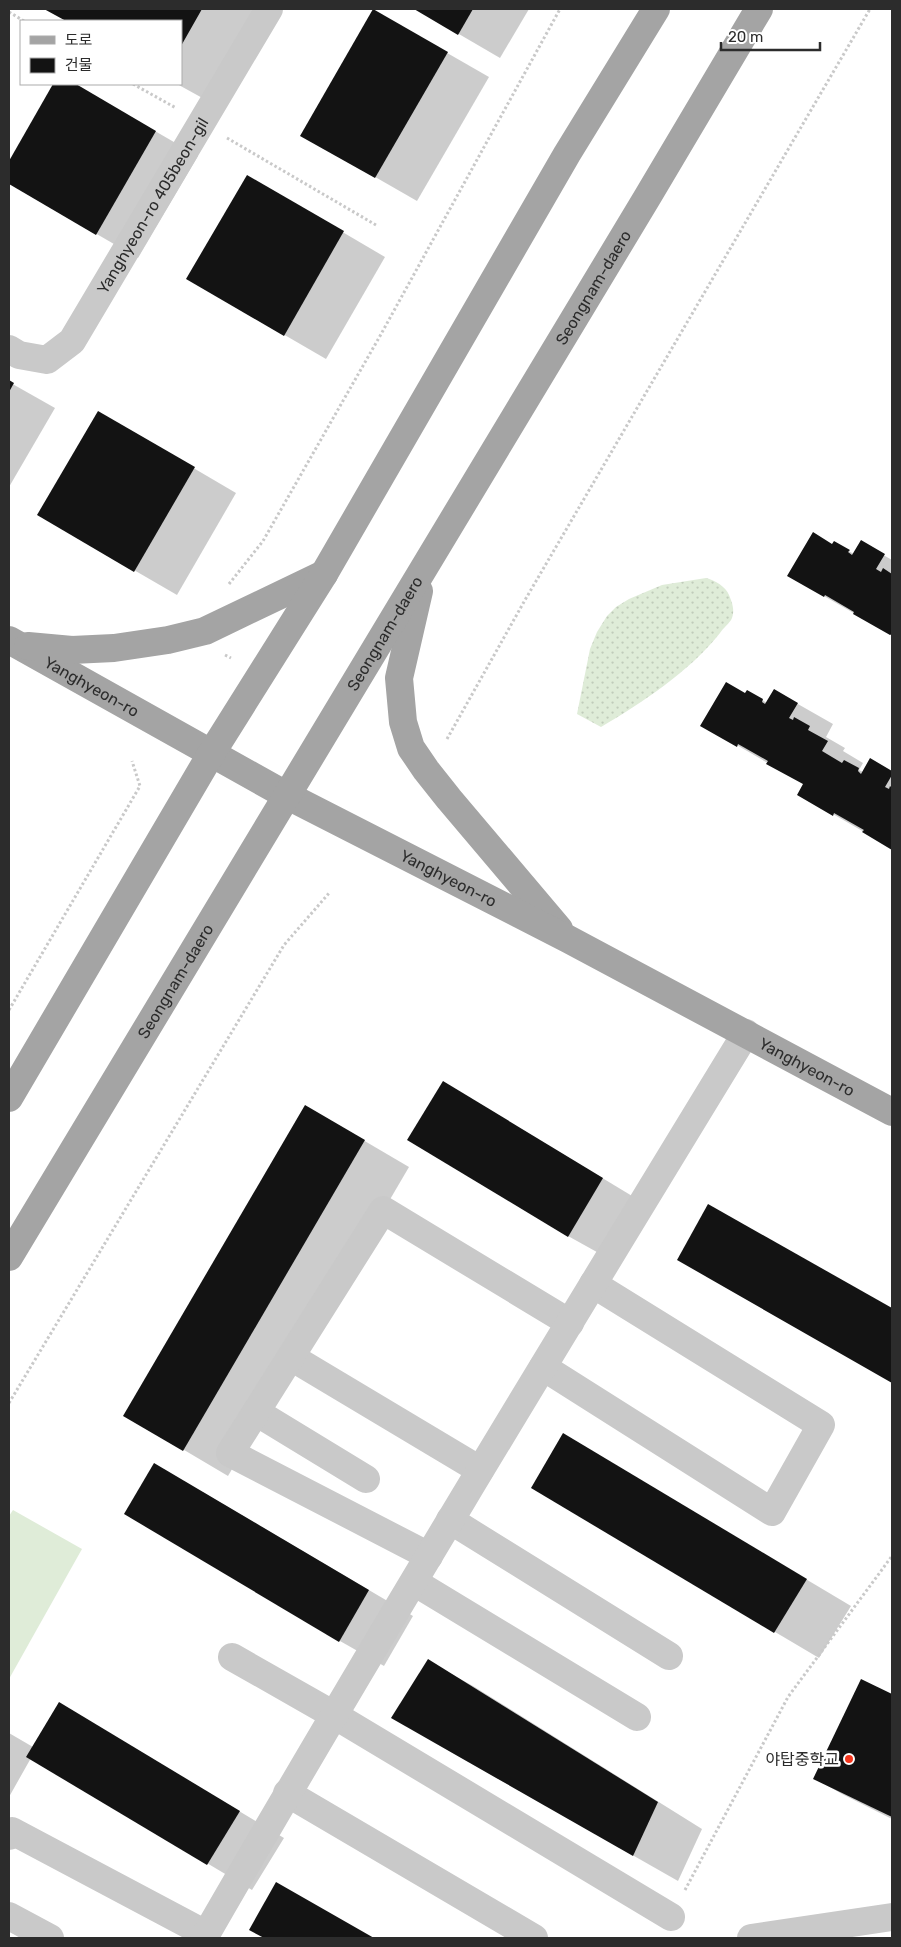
<svg xmlns="http://www.w3.org/2000/svg" width="901" height="1947" viewBox="0 0 901 1947" font-family="Rubik,'Noto Sans KR',sans-serif">
  <style>
    .grass { fill: url(#grass-dots) }
    .garden { fill: #dfecd8 }
    .shadow { fill: #0003 }
    .building { fill: #131313 }
    .lines { fill: none; stroke-linecap: round; stroke-linejoin: round }
    .path { stroke: #c9c9c9; stroke-width: 3; stroke-dasharray: 2.5 2.5; stroke-linecap: butt }
    .minor { stroke: #c9c9c9; stroke-width: 28 }
    .major { stroke: #a4a4a4; stroke-width: 28 }
    .poi-dot { fill: #f5351c; stroke: #fff; stroke-width: 2 }
    .labels { text-anchor: middle; stroke-width: 5; stroke-linejoin: round; paint-order: stroke }
    .street-label { font-size: 16px; fill: #2c2c2c; stroke: #fff }
    .poi-label { font-size: 16px; fill: #2c2c2c; stroke: #fff; text-anchor: end }
  </style>
  <defs>
    <pattern id="grass-dots" width="8" height="8" patternUnits="userSpaceOnUse" patternTransform="scale(1.25)"><rect width="8" height="8" fill="#dfecd8"/><path d="M2 2h.1M6 6h.1" fill="none" stroke="#c0cbba" stroke-width="1.8" stroke-linecap="round"/></pattern>
  </defs>
  <rect width="100%" height="100%" fill="#fff"/>
  <path class="grass" d="M706,578C715,580 726,587 729,595C732,602 735,610 732,618C730,623 723,628 720,633C689,672 643,702 601,727L577,714L590,649L597,632L607,616L616,607L629,599L662,585Z"/>
  <path class="garden" d="M13,1510L82,1549L9,1679V1516Z"/>
  <g class="shadow">
    <path d="M46,9H258L206,100L177,84H181V21H68Z"/>
    <path d="M416,9H529L500,58Z"/>
    <path d="M374,11L489,77L417,201L302,135Z"/>
    <path d="M55,84H74L198,156L138,258L9,183V163Z"/>
    <path d="M247,176L385,257L326,359L188,279Z"/>
    <path d="M9,382L55,408L9,487Z"/>
    <path d="M98,412L236,493L177,595L39,515Z"/>
    <path d="M861,542L892,560V635L789,576L834,543L854,554Z"/>
    <path d="M775,691L833,724L826,737L845,748L843,751L863,763L859,770L863,772L871,760L892,773V848L798,794L804,784L702,725L746,695L748,692L767,703Z"/>
    <path d="M305,1106L409,1167L228,1476L125,1415Z"/>
    <path d="M488,1109L647,1205L613,1261L568,1236Z"/>
    <path d="M709,1206L892,1309V1382L723,1286Z"/>
    <path d="M608,1461L851,1606L819,1658L532,1488Z"/>
    <path d="M199,1490L413,1616L384,1666L340,1641Z"/>
    <path d="M428,1661L473,1686L702,1829L678,1881L437,1744Z"/>
    <path d="M862,1680L892,1695V1819L842,1794L814,1778Z"/>
    <path d="M104,1730L284,1838L252,1890L31,1758L9,1797V1733L33,1747Z"/>
    <path d="M277,1884L371,1938H267L251,1929Z"/>
  </g>
  <g class="building">
    <path d="M44,9H202L181,46V21H66Z"/>
    <path d="M373,9L448,52L375,178L300,136Z"/>
    <path d="M414,9H473L458,35Z"/>
    <path d="M53,84H76L156,131L96,235L9,184V161Z"/>
    <path d="M247,175L344,231L284,336L186,279Z"/>
    <path d="M9,380L14,383L9,392Z"/>
    <path d="M98,411L195,467L134,572L37,515Z"/>
    <path d="M813,532L832,544L834,541L850,550L848,552L852,555L861,540L885,554L876,569L881,572L883,568L892,574V634L890,635L853,614L854,612L825,595L824,597L787,576Z"/>
    <path d="M726,682L745,693L747,690L763,699L762,702L765,704L774,689L798,703L789,718L793,720L794,717L810,726L808,730L828,741L822,751L842,763L844,760L859,768L858,771L861,774L870,758L892,771V775L885,787L889,789L890,786L892,788V850L862,832L864,830L834,813L833,816L797,795L803,784L766,764L768,761L738,744L737,747L700,726Z"/>
    <path d="M443,1081L603,1178L568,1237L407,1140Z"/>
    <path d="M305,1105L365,1140L183,1451L123,1416Z"/>
    <path d="M708,1204L892,1308V1383L677,1260Z"/>
    <path d="M563,1433L807,1579L774,1633L531,1488Z"/>
    <path d="M154,1463L369,1590L339,1642L124,1514Z"/>
    <path d="M428,1659L658,1802L633,1856L391,1718Z"/>
    <path d="M861,1679L892,1694V1817L813,1779Z"/>
    <path d="M59,1702L240,1811L207,1865L26,1757Z"/>
    <path d="M276,1882L374,1938H264L249,1930Z"/>
  </g>
  <g class="lines">
    <g class="path">
      <path d="M9,12L24,21"/>
      <path d="M133,84L176,108"/>
      <path d="M227,138L376,225"/>
      <path d="M229,584L263,541L380,336L560,9"/>
      <path d="M225,655L231,658"/>
      <path d="M447,739L525,600L870,9"/>
      <path d="M9,1010L140,786L132,761"/>
      <path d="M9,1403L284,945L330,892"/>
      <path d="M685,1890L788,1697L892,1556"/>
    </g>
    <g class="minor">
      <path id="s1" d="M9,349L19,355L47,360L72,341L269,9"/>
      <path d="M291,1357L480,1470"/>
      <path d="M543,1367L772,1512L821,1425L593,1284"/>
      <path d="M256,1412L366,1479"/>
      <path d="M450,1520L669,1656"/>
      <path d="M429,1556L230,1453L383,1210L570,1323"/>
      <path d="M414,1582L637,1717"/>
      <path d="M232,1657L334,1715L671,1917"/>
      <path d="M287,1793L534,1938"/>
      <path d="M9,1836L12,1831L206,1934"/>
      <path d="M9,1916L50,1938"/>
      <path d="M204,1938C379,1634 563,1333 746,1033"/>
      <path d="M751,1938L892,1917"/>
    </g>
    <g class="major">
      <path d="M419,591L399,678L403,722L411,748L426,770L449,799L559,929"/>
      <path id="s2" d="M9,640L286,795L568,939L892,1112"/>
      <path d="M28,646L72,650L114,648L168,640L205,631L324,574"/>
      <path d="M9,1098L211,754L324,574L567,154L656,9"/>
      <path id="s3" d="M9,1257L648,196L759,9"/>
    </g>
  </g>
  <circle class="poi-dot" cx="849" cy="1759" r="5"/>
  <g class="labels">
    <g class="street-label">
      <text dy="6" stroke="none"><textPath href="#s1" startOffset="229">Yanghyeon-ro 405beon-gil</textPath></text>
      <text dy="6" stroke="none"><textPath href="#s3" startOffset="1132">Seongnam-daero</textPath></text>
      <text dy="6" stroke="none"><textPath href="#s3" startOffset="728">Seongnam-daero</textPath></text>
      <text dy="6" stroke="none"><textPath href="#s2" startOffset="95">Yanghyeon-ro</textPath></text>
      <text dy="6" stroke="none"><textPath href="#s2" startOffset="500">Yanghyeon-ro</textPath></text>
      <text dy="6" stroke="none"><textPath href="#s3" startOffset="322">Seongnam-daero</textPath></text>
      <text dy="6" stroke="none"><textPath href="#s2" startOffset="905">Yanghyeon-ro</textPath></text>
    </g>
    <g class="poi-label">
      <text x="839" y="1765">야탑중학교</text>
    </g>
  </g>
  <rect width="901" height="1947" fill="none" stroke="#2c2c2c" stroke-width="20"/>
  <rect x="20" y="20" width="162" height="65" fill="#ffffff" stroke="#ababab"/>
  <rect x="30" y="36" width="25" height="8" fill="#a4a4a4" stroke="#ababab"/>
  <text x="65" y="45" font-size="15" fill="#2c2c2c">도로</text>
  <rect x="30" y="58" width="25" height="15" fill="#131313" stroke="#ababab"/>
  <text x="65" y="70" font-size="15" fill="#2c2c2c">건물</text>
  <path d="M721 42v8h99v-8" fill="none" stroke="#2c2c2c" stroke-width="2.5"/>
  <text x="728" y="42" font-size="15" fill="#2c2c2c" stroke="#ffffff" stroke-width="4" paint-order="stroke">20 m</text>
</svg>
